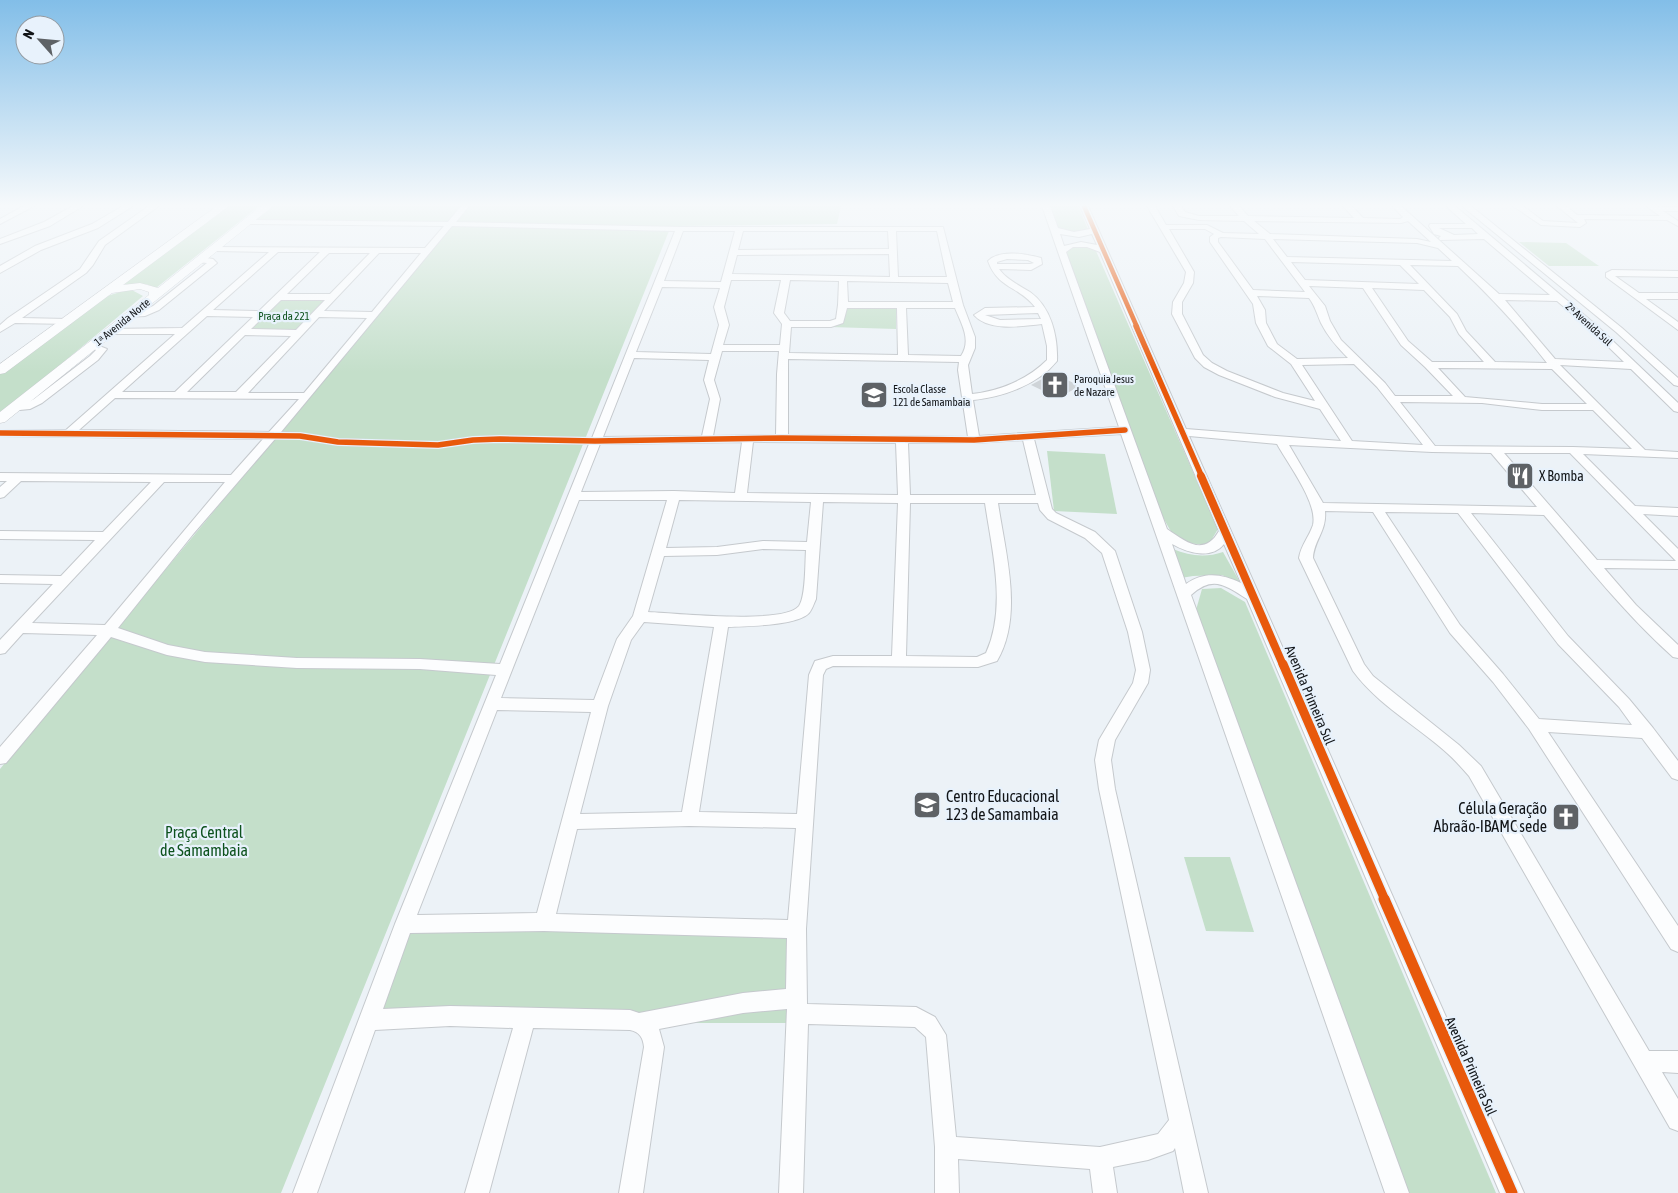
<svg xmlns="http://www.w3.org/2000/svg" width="1678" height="1193" viewBox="0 0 1678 1193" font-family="'Asap Condensed',sans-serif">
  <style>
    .green { fill: #c4dfca }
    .building { fill: #cfd4d8 }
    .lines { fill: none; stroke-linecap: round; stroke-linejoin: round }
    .minor-casing { stroke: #c5c9cd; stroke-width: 2 }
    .major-casing { stroke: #c5c9cd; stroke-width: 1 }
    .minor { fill: #fcfdfe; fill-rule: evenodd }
    .major { fill: #fcfdfe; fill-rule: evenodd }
    .cycleway-far4-casing { stroke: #e8f2fc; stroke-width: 6 }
    .cycleway-far3-casing { stroke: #e8f2fc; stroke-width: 8 }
    .cycleway-far2-casing { stroke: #e8f2fc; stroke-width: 11 }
    .cycleway-far1-casing { stroke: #e8f2fc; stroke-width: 12 }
    .cycleway-casing { stroke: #e8f2fc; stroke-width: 14 }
    .cycleway-far4 { stroke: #e8590c; stroke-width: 4.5 }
    .cycleway-far3 { stroke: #e8590c; stroke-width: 5.5 }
    .cycleway-far2 { stroke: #e8590c; stroke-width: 8 }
    .cycleway-far1 { stroke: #e8590c; stroke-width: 9 }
    .cycleway { stroke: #e8590c; stroke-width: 11 }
    .labels { text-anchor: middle; stroke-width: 4.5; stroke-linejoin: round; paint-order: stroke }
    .far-park-label { font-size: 11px; fill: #0d521d; stroke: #e8f2fc }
    .far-street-label { font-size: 11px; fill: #121518; stroke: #e8f2fc }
    .far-poi-label { font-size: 11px; fill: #121518; stroke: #e8f2fc; text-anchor: start }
    .poi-label { font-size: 14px; fill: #121518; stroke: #e8f2fc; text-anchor: start }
    .street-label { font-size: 14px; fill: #121518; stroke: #e8f2fc }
    .near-poi-label { font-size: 16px; fill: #121518; stroke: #e8f2fc; text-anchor: start }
    .near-park-label { font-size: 16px; fill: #0d521d; stroke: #e8f2fc }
  </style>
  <rect width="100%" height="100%" fill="#ecf2f7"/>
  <g class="green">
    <path d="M227,206H259L156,288L146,284H121Z"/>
    <path d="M271,206H841L837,224L671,226L281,1193H0V769L453,223L254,220Z"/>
    <path d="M1051,206H1078L1088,229L1079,234L1059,230Z"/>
    <path d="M1519,242L1566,243L1599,266H1549Z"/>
    <path d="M1073,247H1085L1096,251L1218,529L1209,544C1176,545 1175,539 1160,512L1065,253Z"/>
    <path d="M130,289L143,296L0,415V372L104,297Z"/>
    <path d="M275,298L327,299L293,333H239Z"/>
    <path d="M841,306L896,307V329L830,327L839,320Z"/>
    <path d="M1047,451L1105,454L1117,514L1054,511Z"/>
    <path d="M1173,549C1189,556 1206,558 1223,552L1241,584L1222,575L1193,576L1181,578Z"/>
    <path d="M1221,588L1245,602L1496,1193H1404L1196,610L1202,589Z"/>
    <path d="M1184,857H1230L1254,932L1206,931Z"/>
    <path d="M404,925L791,934V1023H366Z"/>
  </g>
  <path class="building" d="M1053,373L1065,379L1080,386L1058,398L1031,385Z"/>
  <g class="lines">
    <g class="minor-casing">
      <g id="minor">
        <path d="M24,206H34L0,224V219Z"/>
        <path d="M73,206H83L50,226L0,244V239L44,222Z"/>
        <path d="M123,206H133L98,228L41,250L0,273V266L35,246L92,224Z"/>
        <path d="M149,206H159L105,245L93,265L86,273L22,318L67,319L72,322L70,324L15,323L0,332V325L8,318L80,269L99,241Z"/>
        <path d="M461,206H469L456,222L680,227H943L963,305L975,337V348L968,365L972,394C999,391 1027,380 1047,360V346L1042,324C1023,326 989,332 974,315L985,308L1035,307C1019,286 998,289 988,261C1000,249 1026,254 1041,258L1042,264L1031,270L999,269C1007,280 1019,285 1030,292C1051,307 1058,336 1057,361C1038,385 1002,397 973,400L979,436L1119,427L1042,206H1050L1058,228L1074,232L1090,229L1080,206H1088L1186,429L1341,441L1320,409L1275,397L1219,375L1204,367L1195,358L1172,314L1173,302L1184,283L1186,272L1147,206H1155L1166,225H1207L1223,233L1259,234L1244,221L1199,220L1179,216L1173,206H1181L1185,212L1199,216H1239L1230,206H1239L1248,216L1354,218L1343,206H1352L1363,218L1400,219L1403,217L1392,206H1401L1499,294L1550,295L1484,239L1440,240L1439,238L1441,236L1434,234L1429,226L1430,224H1466L1446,206H1455L1595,324L1678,403V412L1674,411L1631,369L1560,365L1645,450L1678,452V458L1583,454L1635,506L1678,508V516L1643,514L1678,549V569L1604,568L1636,605L1678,645V658L1673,657C1625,614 1585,563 1544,515L1471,513L1568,636L1629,699L1653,728L1678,761V780L1672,778L1642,738L1548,732L1678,926V952L1671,949L1529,729L1493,682L1450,633L1373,512L1325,511C1327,531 1314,540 1313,558L1364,664L1373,676L1459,745L1481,766L1649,1051H1678V1073L1662,1072L1678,1099V1131L1670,1128L1469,776C1462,768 1455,760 1447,753C1416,725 1378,705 1353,671L1299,558C1301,545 1309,537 1313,525C1318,503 1288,464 1277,444L1189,436L1524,1193H1500L1247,599C1225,585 1213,575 1191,595L1409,1193H1385L1121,434L1034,439L1052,509L1056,513L1095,532L1115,551L1142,632L1150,670L1148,683L1115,740L1111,760L1115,789L1208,1193H1184L1175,1148L1173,1151L1148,1160L1113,1167L1117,1193H1093L1090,1169L958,1159L959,1193H935V1147L926,1037L915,1027L808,1024L803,1193H779L787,1009L743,1013L659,1029L664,1047L643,1193H619L644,1047C643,1038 640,1032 630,1030L533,1028L489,1193H465L513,1028L450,1026L375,1030L317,1193H293L395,924L496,675L420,669L297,668L205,662L167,655L111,637L6,763L0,764V747L97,635L23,633L5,653L0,654V640L53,584L0,583V575L61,576L95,540L0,539V531L103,532L151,482L21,481L4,497L0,498V487L7,481H0V473L231,475L263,439L0,436V430H66L175,334H110L107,333V329L182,328L269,252L214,251H211V247L425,248L444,226L248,224L244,222L245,220L448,222ZM1254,221L1401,223L1408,221L1431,242L1417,239L1270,234ZM452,226L675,231L592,438L500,436L473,437L438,442L338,439L300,433L281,432ZM1439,228H1472L1478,234L1454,235ZM1169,229H1205L1214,234L1210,237V242L1253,304L1256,323L1268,346L1291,364L1315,401L1283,393L1227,371L1212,363L1203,355L1182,314V302L1193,283L1194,272ZM683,231H735L721,282L664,281ZM743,231H888L889,249L738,250ZM896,231H937L947,277H898ZM1060,234L1079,237L1092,234L1097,245L1081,242L1064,246ZM1221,237L1265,239L1305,292L1253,290L1218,242V238ZM1273,239L1417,243L1438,248L1452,261L1287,257ZM1073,247H1087L1100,252L1219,531C1204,557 1186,542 1167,529L1066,252ZM278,252H320L259,311L213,310ZM329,253H370L330,294H287ZM379,253H421L372,312L324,311ZM889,254L890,277L732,274L737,255ZM1007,259L1028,260L1034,263L1030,264H997V262ZM1291,262L1400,265L1419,284L1305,280ZM1410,265L1458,266C1491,297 1520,328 1547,363L1495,362L1466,331L1457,314ZM731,280H781L774,313L782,324L780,345H723L729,325L724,307ZM790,280L839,281L838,305L836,319L830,321H790L784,313ZM847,281L948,283L953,302H848ZM1309,286L1363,288L1401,345L1425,367L1453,396H1395L1385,383L1341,340L1330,321L1325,306ZM662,287L720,288L714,307L719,325L711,354L636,352ZM1372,288L1424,290L1450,317L1459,334L1484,362H1432L1408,341ZM1257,296L1309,298C1315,306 1317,314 1321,323C1328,337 1337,347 1348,358L1297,359L1277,344L1266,323L1265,310ZM281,300H325L296,330L251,329ZM1505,300L1557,301L1589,328L1624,362L1555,359ZM847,308H897L898,355L789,353L791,327H831L843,323ZM906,308H955C961,323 972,340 961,356L908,355ZM1038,313L1041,319L1000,320L985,315ZM207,316L253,317L175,392H122ZM319,317L367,318L304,393H248ZM245,335L291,336L236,392H187ZM722,351H779L777,374L776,435L713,436L720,399L714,380ZM634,358L709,360L704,380L710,399L702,436L603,437ZM788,359L959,362L958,370L968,437L788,435ZM1354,364L1377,387L1423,445L1352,441L1302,365ZM1438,368L1552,369L1587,404H1542L1465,397ZM115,398L299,399L269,432L79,430ZM1400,402L1482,403L1542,410H1593L1632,449L1573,447L1435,446ZM275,439H300L338,445L438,448L473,443L500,442L589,444L500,664L420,659L297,658L205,652L168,645L118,628L194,533ZM1023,440L1036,495H910L908,443H974ZM742,442L735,493L674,491L581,492L600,444ZM753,442L896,443L898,495L747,493ZM1289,445L1432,452L1491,453L1537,507L1323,503ZM1504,453H1570L1676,561L1597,560ZM164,482H225L105,625L32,623ZM579,500H667L633,616L617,639L594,700L501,698ZM679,500L811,502L807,542L763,541L717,547L666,548ZM823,502L898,503L892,656H833L815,661L809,675L797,814L699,812L728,627C746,626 797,626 809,613C812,610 814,603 816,599ZM910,503H985C992,551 1007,607 986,653L977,657L906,656ZM998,503H1038L1040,510L1048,519L1085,538L1102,553L1128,632L1136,670L1133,683L1099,740L1095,760L1099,789L1169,1120L1158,1134L1100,1147L956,1137L946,1035L935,1017L916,1007L807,1004L806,929L823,675L826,669L833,666L978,667L997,661C1024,615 1005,552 998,503ZM1385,512L1458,513L1558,644L1619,707L1632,725L1539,719L1503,674L1460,625ZM1172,544C1188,553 1211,560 1224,544L1241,583C1222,574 1204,571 1186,584ZM763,549L806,550C805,563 806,596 799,606C784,625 674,613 648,612L664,556L717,555ZM644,622L714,627L682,812L580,814L608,706L631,640ZM497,710L591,712L537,913L417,915ZM689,826L796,828L788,920L556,914L577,829ZM544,931L787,938L786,989L743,993L639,1013L630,1010L450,1006L383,1009L410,933Z"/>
        <path d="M1462,206H1471L1622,328L1678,378V386L1674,385L1616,332Z"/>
        <path d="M1513,206H1523L1543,221L1578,223L1557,206H1566L1577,215L1660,216L1646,206L1678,207V211H1663L1678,221V226L1667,220L1584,219L1586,223L1580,227L1541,225Z"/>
        <path d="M200,257L213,259L217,263L159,310L145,316L128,317V313L143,311L153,306L207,263L197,262V258Z"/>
        <path d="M1612,270L1678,271V277L1615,276L1639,293H1678V299H1646L1678,322V330L1606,277V273Z"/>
        <path d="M92,343L107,349L98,360L42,403L30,409L9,411L8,409L9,407L27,403L34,399L90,356L96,350L87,346Z"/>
      </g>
    </g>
    <g class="major-casing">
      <path id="major" d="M217,206H229L123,285L140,283L158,288L261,206H273L5,422L0,423V412L149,295V292L140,289L112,293L5,373L0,374V364Z"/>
    </g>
    <use href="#minor" class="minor"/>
    <use href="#major" class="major"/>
    <g class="cycleway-far4-casing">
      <path id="cycleway-far4" d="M1084,206L1137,327"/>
    </g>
    <g class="cycleway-far3-casing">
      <g id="cycleway-far3">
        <path d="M1136,326L1202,477"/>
        <path d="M0,433L300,436L338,442L438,445L473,440L500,439L595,441L782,438L974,440L1125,430"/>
      </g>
    </g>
    <g class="cycleway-far2-casing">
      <path id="cycleway-far2" d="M1201,476L1283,665"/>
    </g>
    <g class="cycleway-far1-casing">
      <path id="cycleway-far1" d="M1283,664L1385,900"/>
    </g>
    <g class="cycleway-casing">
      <path id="cycleway" d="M1384,899L1512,1193"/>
    </g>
    <use href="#cycleway-far4" class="cycleway-far4"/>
    <use href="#cycleway-far3" class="cycleway-far3"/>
    <use href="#cycleway-far2" class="cycleway-far2"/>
    <use href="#cycleway-far1" class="cycleway-far1"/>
    <use href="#cycleway" class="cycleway"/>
  </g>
  <linearGradient id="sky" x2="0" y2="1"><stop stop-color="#82bee8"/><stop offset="0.55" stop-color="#f6f9fb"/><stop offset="1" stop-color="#f6f9fb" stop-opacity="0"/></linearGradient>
  <rect width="1678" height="373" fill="url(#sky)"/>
  <defs>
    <g id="church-square" transform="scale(1.4375)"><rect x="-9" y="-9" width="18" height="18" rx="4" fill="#5e6266" stroke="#e8f2fc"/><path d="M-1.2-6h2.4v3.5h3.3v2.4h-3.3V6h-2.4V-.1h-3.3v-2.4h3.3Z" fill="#fff"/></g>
    <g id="school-square" transform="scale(1.4375)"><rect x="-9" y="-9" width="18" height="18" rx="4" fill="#5e6266" stroke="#e8f2fc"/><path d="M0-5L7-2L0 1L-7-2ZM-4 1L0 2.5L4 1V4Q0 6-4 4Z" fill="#fff"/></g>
    <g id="restaurant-square" transform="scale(1.4375)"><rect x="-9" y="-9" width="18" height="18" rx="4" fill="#5e6266" stroke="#e8f2fc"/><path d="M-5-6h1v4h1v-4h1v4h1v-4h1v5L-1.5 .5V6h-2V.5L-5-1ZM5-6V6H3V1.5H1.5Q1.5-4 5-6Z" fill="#fff"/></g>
  </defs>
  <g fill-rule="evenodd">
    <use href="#church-square" x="1055" y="385"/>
    <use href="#school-square" x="874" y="395"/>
    <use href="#restaurant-square" x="1520" y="476"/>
    <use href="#school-square" x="927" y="805"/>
    <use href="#church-square" x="1566" y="817"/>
  </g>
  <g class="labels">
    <g class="far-park-label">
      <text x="284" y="320">Praça da 221</text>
    </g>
    <g class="far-street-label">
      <text transform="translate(122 322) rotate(-39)" y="4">1ᵃ Avenida Norte</text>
      <text transform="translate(1589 324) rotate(42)" y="4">2ᵃ Avenida Sul</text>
    </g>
    <g class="far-poi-label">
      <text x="1074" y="383">Paroquia Jesus<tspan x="1074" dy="13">de Nazare</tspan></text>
      <text x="893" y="393">Escola Classe<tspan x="893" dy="13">121 de Samambaia</tspan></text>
    </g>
    <g class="poi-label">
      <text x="1539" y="481">X Bomba</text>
    </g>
    <g class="street-label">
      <text transform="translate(1310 695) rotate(67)" y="5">Avenida Primeira Sul</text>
      <text transform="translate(1471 1066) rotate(66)" y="5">Avenida Primeira Sul</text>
    </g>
    <g class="near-poi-label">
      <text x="946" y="802">Centro Educacional<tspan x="946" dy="18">123 de Samambaia</tspan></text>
      <text x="1547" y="814" text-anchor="end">Célula Geração<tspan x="1547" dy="18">Abraão-IBAMC sede</tspan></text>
    </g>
    <g class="near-park-label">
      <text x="204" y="838">Praça Central<tspan x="204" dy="18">de Samambaia</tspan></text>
    </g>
  </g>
  <g transform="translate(40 40) rotate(297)"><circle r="24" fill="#e8f2fc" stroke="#929aa1"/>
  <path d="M0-4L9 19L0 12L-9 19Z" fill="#5e6266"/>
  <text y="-8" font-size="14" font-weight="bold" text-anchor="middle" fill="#121518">N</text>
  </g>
</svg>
